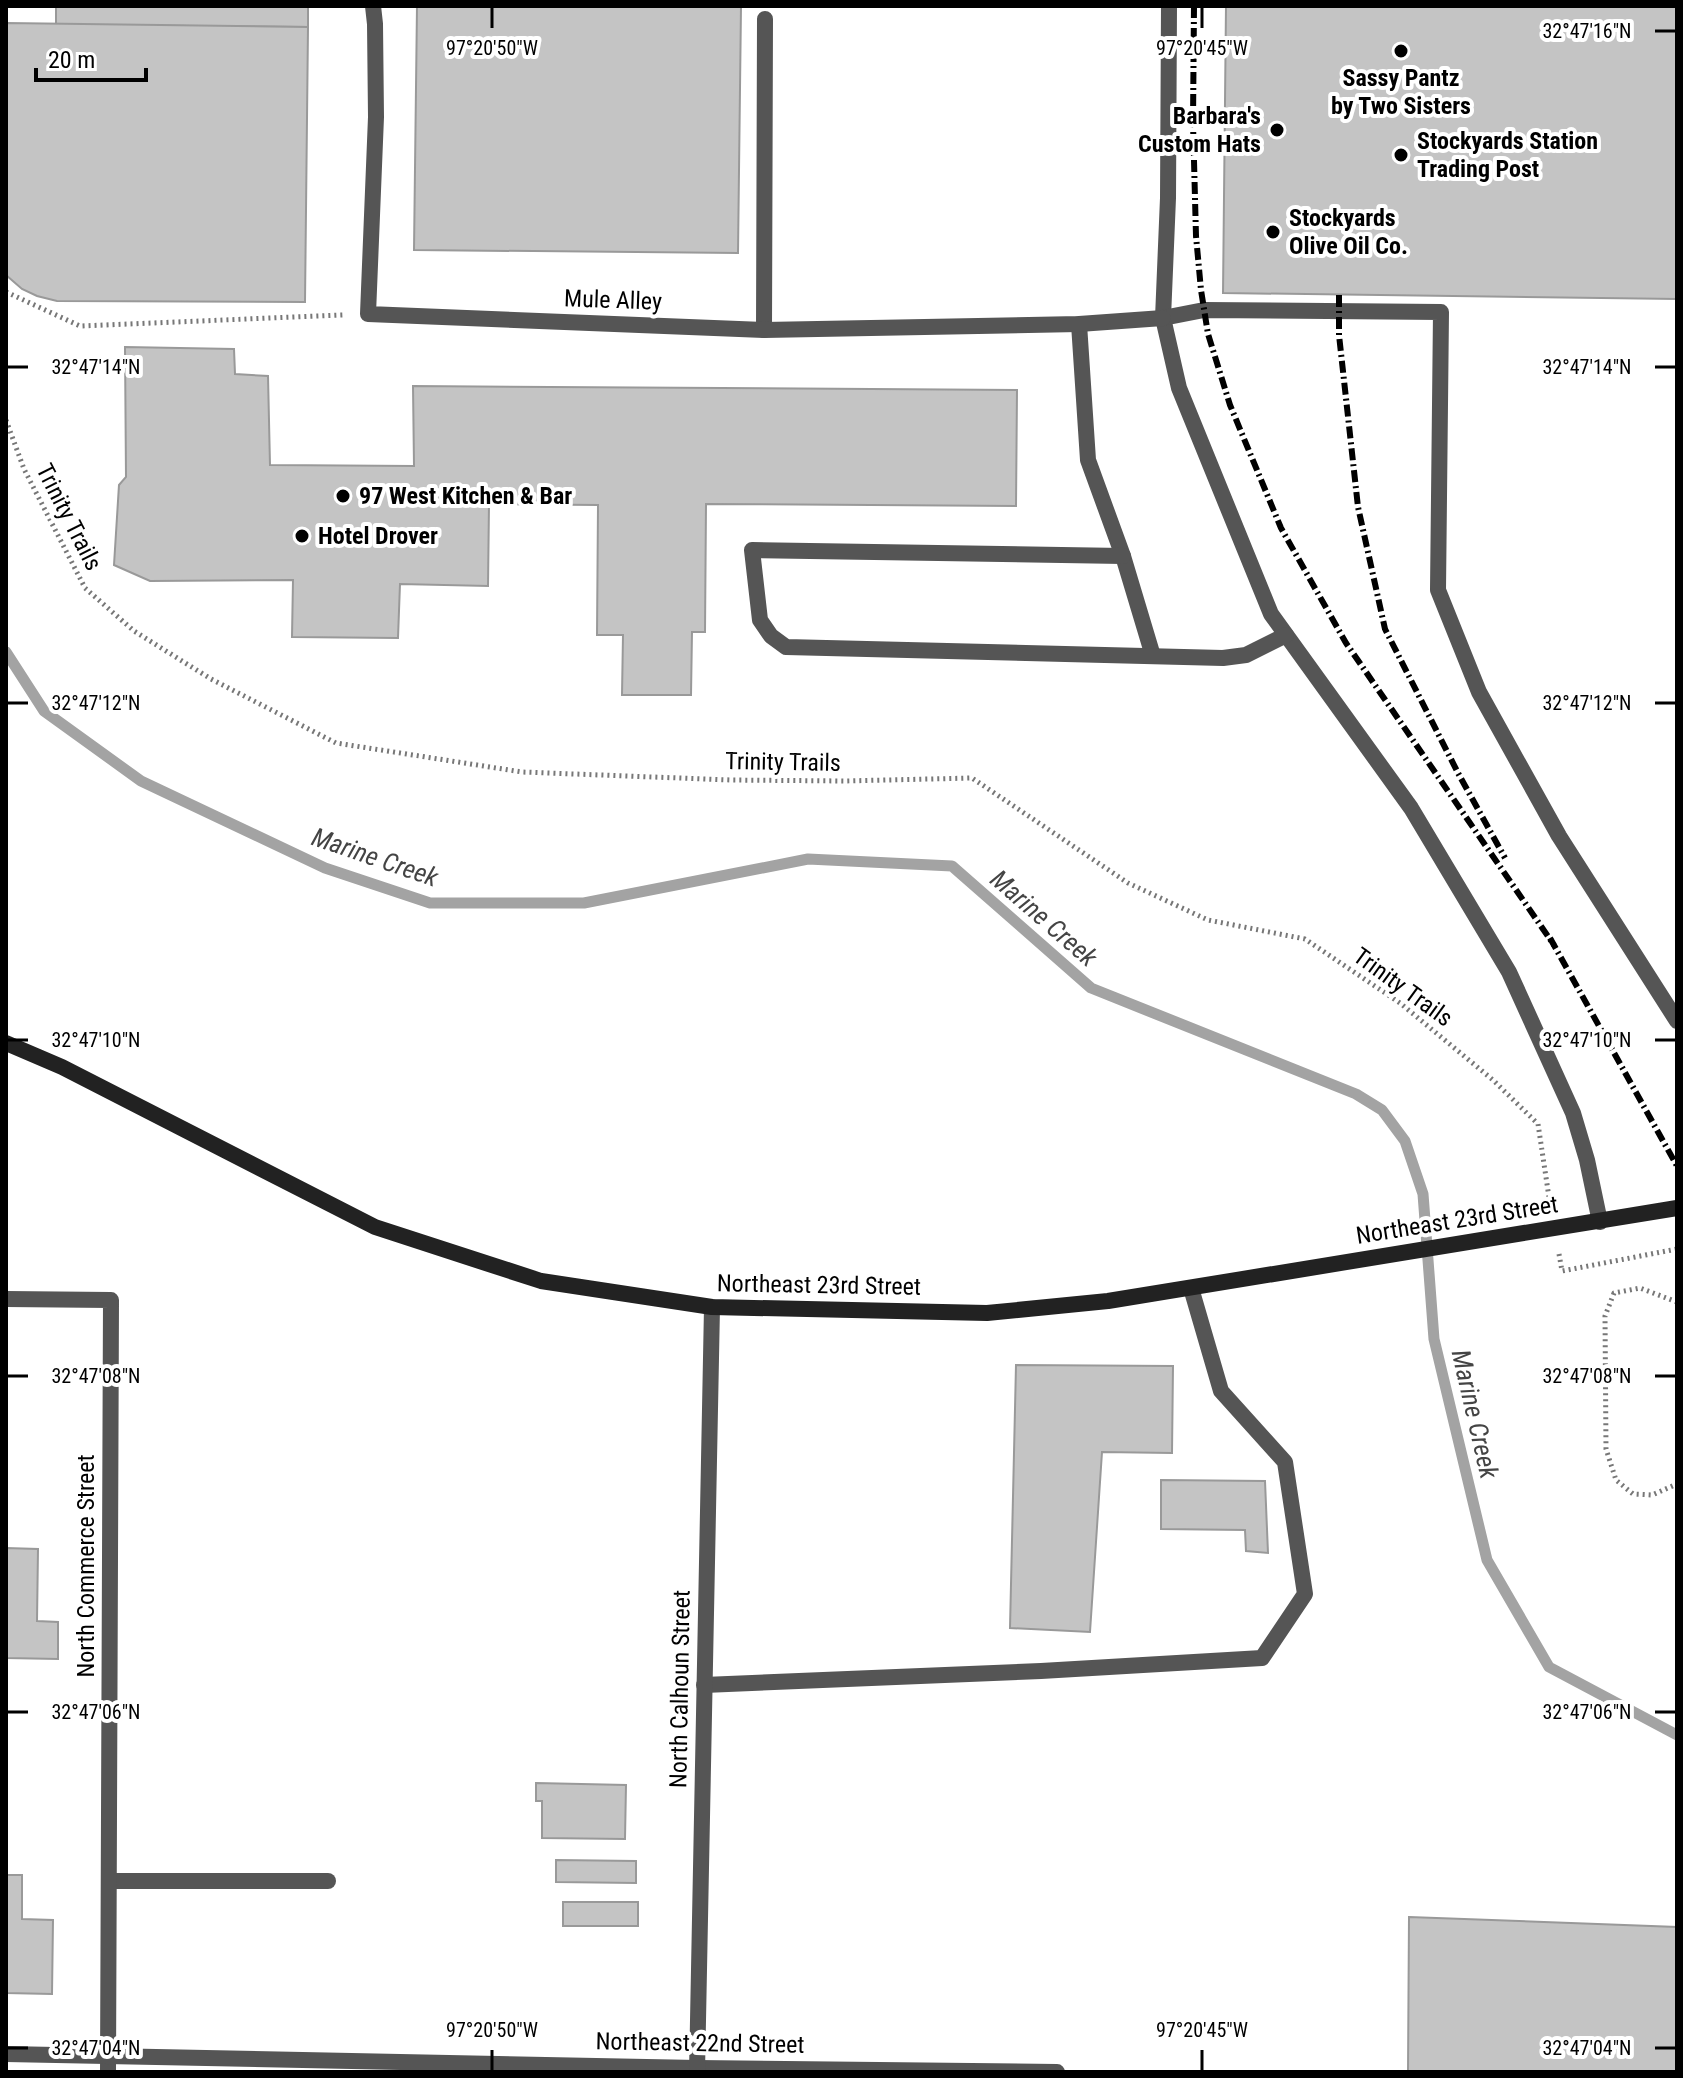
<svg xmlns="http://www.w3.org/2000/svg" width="1683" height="2078" viewBox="0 0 1683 2078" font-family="'Roboto Condensed',sans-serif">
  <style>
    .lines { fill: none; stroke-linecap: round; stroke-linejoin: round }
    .stream { stroke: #a3a3a3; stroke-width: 11 }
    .building { fill: #c4c4c4; stroke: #999; stroke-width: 2 }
    .path { stroke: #777; stroke-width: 5; stroke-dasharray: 2 4; stroke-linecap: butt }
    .service { stroke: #555; stroke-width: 16 }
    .minor { stroke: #555; stroke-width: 16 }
    .secondary { stroke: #222; stroke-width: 16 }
    .rail { stroke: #000; stroke-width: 6; stroke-dasharray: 12 4 2 4; stroke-linecap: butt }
    .ticks { fill: none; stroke: #000; stroke-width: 3 }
    .poi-dot { fill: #000; stroke: #fff; stroke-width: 3 }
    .labels { text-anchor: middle; stroke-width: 8; stroke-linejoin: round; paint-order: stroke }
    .poi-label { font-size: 24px; font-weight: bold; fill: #000; stroke: #fff; text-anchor: start }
    .street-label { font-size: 24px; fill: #000; stroke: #fff }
    .water-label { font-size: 26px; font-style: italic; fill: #444; stroke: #fff }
    .ticks-label { font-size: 20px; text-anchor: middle; fill: #000; stroke: #fff; stroke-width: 8; stroke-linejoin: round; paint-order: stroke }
  </style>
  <rect width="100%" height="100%" fill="#fff"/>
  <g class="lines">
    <path class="stream" d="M6,652L44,711L141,781L325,868L430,903H584L808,859L952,866L1091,988L1356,1094L1382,1110L1405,1141L1423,1194L1434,1339L1487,1560L1549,1667L1677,1735"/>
  </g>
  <g class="building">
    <path d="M56,6H308V27L56,25Z"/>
    <path d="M417,6H741L738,253L414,250Z"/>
    <path d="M1226,6H1677V299L1223,293Z"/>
    <path d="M6,23L308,27L305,302L57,301L37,296L22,289L6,275Z"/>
    <path d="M125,347L234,349L235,374L268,376L270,465L414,466L413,386L1017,390L1016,506L706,504L705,632H692L691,695H622L623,635H597L598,505L489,504L488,586L400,584L398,638L292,637L293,580L150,581L114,565L119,485L126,477Z"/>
    <path d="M1016,1365L1173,1366L1172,1453L1102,1452L1090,1632L1010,1628Z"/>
    <path d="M1161,1480L1265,1481L1268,1553L1246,1551L1245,1530L1161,1529Z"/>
    <path d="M6,1548L38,1549L37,1621L58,1622V1659L6,1658Z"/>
    <path d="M536,1783L626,1785L625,1839L542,1838V1801H536Z"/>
    <path d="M556,1860L636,1861V1883L556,1882Z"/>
    <path d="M6,1875H22V1919L53,1920L52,1994L6,1993Z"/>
    <rect x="563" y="1902" width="75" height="24"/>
    <path d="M1409,1917L1677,1927V2072H1408Z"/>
  </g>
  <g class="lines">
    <g class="path">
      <path d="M6,292L80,326L343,315"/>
      <path d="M6,420L24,469L85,588L134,631L211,679L336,743L522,772L731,780L844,781L972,778L1128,883L1208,920L1305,939L1400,1003L1493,1080L1538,1124L1550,1204"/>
      <path d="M1559,1254L1562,1271L1677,1249"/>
      <path d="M1677,1302L1640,1288L1614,1293L1605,1316L1606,1449L1616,1480L1633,1494L1652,1495L1677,1484"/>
    </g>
    <g class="service">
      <path d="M1169,6L1168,198L1163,318L1179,388L1271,614L1411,808L1509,972L1573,1113L1587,1160L1600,1222"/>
      <path d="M1163,318L1204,310L1441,312L1438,590L1479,692L1559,836L1677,1021"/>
      <path d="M1079,324L1088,460L1123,556L1153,656"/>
      <path d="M764,330L765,19"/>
      <path d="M1123,556L752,550L760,620L771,636L786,647L1223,658L1246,655L1286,635"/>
      <path d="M704,1685L1041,1671L1262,1658L1305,1594L1285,1462L1221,1391L1191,1288"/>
      <path d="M109,1881H328"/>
    </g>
    <g class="minor">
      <path d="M373,6L375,24L376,117L368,314L764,330L1079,324L1163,318"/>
      <path d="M6,1299L111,1300L108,2072"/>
      <path d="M6,2054L697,2068L1057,2072"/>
      <path d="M697,2072L712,1307"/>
    </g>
    <path class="secondary" d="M6,1043L62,1067L375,1227L541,1281L712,1307L987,1313L1108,1301L1677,1208"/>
    <g class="rail">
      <path d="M1194,6L1193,123L1196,236L1201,290L1208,334L1230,405L1281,528L1346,643L1554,945"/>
      <path d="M1339,295V335L1358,507L1385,629L1458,773L1505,858"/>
      <path d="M1550,938L1677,1166"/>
    </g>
  </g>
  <path class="ticks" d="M492,8V28M1202,8V28M1655,31H1675M8,367H28M1655,367H1675M8,703H28M1655,703H1675M8,1040H28M1655,1040H1675M8,1376H28M1655,1376H1675M8,1712H28M1655,1712H1675M8,2048H28M1655,2048H1675M492,2050V2070M1202,2050V2070"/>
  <g class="poi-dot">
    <circle cx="1401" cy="51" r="8"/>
    <circle cx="1277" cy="130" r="8"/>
    <circle cx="1401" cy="155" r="8"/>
    <circle cx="1273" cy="232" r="8"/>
    <circle cx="343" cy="496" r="8"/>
    <circle cx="302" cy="536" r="8"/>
  </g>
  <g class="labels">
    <g class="poi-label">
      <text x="1401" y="86" text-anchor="middle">Sassy Pantz<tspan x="1401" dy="28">by Two Sisters</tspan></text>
      <text x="1261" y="124" text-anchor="end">Barbara's<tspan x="1261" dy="28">Custom Hats</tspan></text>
      <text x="1417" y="149">Stockyards Station<tspan x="1417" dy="28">Trading Post</tspan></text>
      <text x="1289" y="226">Stockyards<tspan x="1289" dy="28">Olive Oil Co.</tspan></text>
      <text x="359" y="504">97 West Kitchen &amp; Bar</text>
      <text x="318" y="544">Hotel Drover</text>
    </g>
    <g class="street-label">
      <text transform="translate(613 300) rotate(2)" y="8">Mule Alley</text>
      <text transform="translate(69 517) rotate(63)" y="8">Trinity Trails</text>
      <text transform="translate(783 762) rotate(1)" y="8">Trinity Trails</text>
      <text transform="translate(1403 987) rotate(36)" y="8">Trinity Trails</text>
      <text transform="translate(1457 1220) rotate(-9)" y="8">Northeast 23rd Street</text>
      <text transform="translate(819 1285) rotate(1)" y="8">Northeast 23rd Street</text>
      <text transform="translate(86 1566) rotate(-90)" y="8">North Commerce Street</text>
      <text transform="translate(680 1689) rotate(-89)" y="8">North Calhoun Street</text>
      <text transform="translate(700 2043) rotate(1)" y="8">Northeast 22nd Street</text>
    </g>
    <g class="water-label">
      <text transform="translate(375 857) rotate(19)" y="9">Marine Creek</text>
      <text transform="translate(1044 918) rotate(41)" y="9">Marine Creek</text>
      <text transform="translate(1475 1414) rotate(77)" y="9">Marine Creek</text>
    </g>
  </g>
  <g class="ticks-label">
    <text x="1587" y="38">32°47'16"N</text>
    <text x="492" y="55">97°20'50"W</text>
    <text x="1202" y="55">97°20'45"W</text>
    <text x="96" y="374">32°47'14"N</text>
    <text x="1587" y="374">32°47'14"N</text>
    <text x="96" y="710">32°47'12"N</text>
    <text x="1587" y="710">32°47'12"N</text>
    <text x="96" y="1047">32°47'10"N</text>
    <text x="1587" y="1047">32°47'10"N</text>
    <text x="96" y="1383">32°47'08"N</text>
    <text x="1587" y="1383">32°47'08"N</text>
    <text x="96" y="1719">32°47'06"N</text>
    <text x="1587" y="1719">32°47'06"N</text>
    <text x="492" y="2037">97°20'50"W</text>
    <text x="1202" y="2037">97°20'45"W</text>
    <text x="96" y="2055">32°47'04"N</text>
    <text x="1587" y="2055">32°47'04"N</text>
  </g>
  <rect width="1683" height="2078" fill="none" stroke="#000000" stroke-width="16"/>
  <path d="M36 68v12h110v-12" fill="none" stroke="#000000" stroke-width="4"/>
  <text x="48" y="68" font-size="24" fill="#000000" stroke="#ffffff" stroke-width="6" paint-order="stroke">20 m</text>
</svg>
